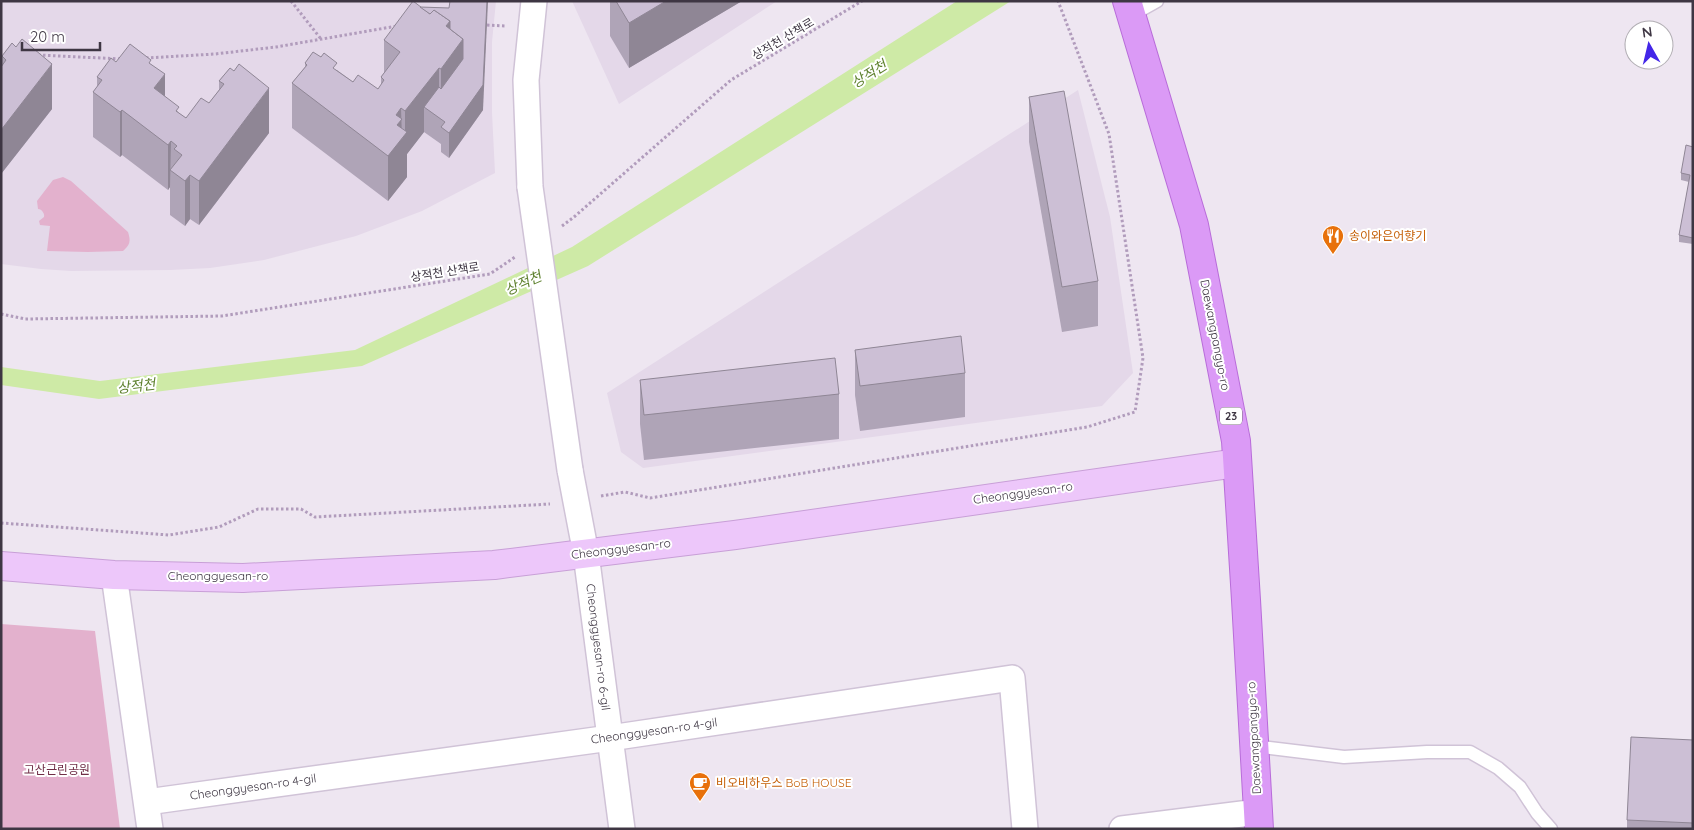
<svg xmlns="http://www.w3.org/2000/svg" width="1694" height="830" viewBox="0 0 1694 830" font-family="Quicksand,'Noto Sans KR',sans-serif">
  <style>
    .residential { fill: #e4d8e9 }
    .green { fill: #e3b1cd }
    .water { fill: #ceeaa6 }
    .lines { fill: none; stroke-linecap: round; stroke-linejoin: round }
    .service-casing { stroke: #d0c3d7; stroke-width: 15 }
    .minor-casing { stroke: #d0c3d7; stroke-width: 28 }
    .secondary-casing { stroke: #c89fd7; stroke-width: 30 }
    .primary-casing { stroke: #b86cd9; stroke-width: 30 }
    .path { stroke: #b19cbc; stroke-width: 3; stroke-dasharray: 2.5 2.5; stroke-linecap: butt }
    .service { stroke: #fff; stroke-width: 12 }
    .minor { stroke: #fff; stroke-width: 25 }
    .secondary { stroke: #edc7fa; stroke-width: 28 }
    .primary { stroke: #db9af6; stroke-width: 28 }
    .minor-bridge-casing { stroke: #d0c3d7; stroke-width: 28; stroke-linecap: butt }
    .minor-bridge { stroke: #fff; stroke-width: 25 }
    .wall { fill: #afa4b7 }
    .shaded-wall { fill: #8f8695 }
    .building { fill: #ccbfd5; stroke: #8f8695 }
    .labels { text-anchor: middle; stroke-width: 4; stroke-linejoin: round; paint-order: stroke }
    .shield { fill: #fff; stroke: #78727b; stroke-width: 1 }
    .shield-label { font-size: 11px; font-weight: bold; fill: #3e3643 }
    .street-label { font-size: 12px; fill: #3e3643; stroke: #fff }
    .food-label { font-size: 12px; fill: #c56008; stroke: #fff; text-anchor: start }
    .park-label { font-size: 12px; fill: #702e47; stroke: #fff }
    .water-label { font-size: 14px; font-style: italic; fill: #5e812e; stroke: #fff }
  </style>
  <rect width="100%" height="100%" fill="#eee6f1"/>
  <g class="residential">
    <path d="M1,1H496L492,42V113L495,173L422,211L356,236L264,260L210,268L170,270L71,271L41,269L1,264Z"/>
    <path d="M572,1H777L619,104Z"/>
    <path d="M1078,90L1110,217L1133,373L1102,406L643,468L621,452L607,393Z"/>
  </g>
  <g class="green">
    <path d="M63,177L71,181L128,232C131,241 130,245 123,251L88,252L47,251L50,226L40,225L39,221L44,217C45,214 42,209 38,209L37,201L53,180Z"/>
    <path d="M1,624L95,631L120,829H1Z"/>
  </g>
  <path class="water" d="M957,1H1011L588,266L362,366L99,399L1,385V367L100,381L355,350L572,247Z"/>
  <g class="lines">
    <g class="service-casing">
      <g id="service">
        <path d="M1132,15L1157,1"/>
        <path d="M1254,746L1344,757L1427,752H1470L1498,768L1520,787L1537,813L1551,829"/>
      </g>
    </g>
    <g class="minor-casing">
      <g id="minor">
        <path d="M530,187L526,80L534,1"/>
        <path d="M570,470L586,554L622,829"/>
        <path d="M114,575L150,829"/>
        <path d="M147,802L610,738L1012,678L1025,829"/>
        <path d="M1122,829L1258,812"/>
      </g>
    </g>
    <g class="secondary-casing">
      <path id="secondary" d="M1,566L114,575L243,578L494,565L735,535L1237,463"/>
    </g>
    <g class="primary-casing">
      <path id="primary" d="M1127,1L1194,225L1236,441L1246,600L1259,829"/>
    </g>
    <g class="path">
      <path d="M291,1L321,39"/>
      <path d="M487,25L506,26"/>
      <path d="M38,55L122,59"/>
      <path d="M146,58L215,54L276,47L397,26"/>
      <path d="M562,226L574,217L731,80L862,1"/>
      <path d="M1,314L25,319L222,316L490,274L515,257"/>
      <path d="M601,496L625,492L650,498L1087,427L1135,412L1143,358L1109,134L1058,1"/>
      <path d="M1,523L169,535L219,527L258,509H301L315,517L550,504"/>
    </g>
    <use href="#service" class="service"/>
    <use href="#minor" class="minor"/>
    <use href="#secondary" class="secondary"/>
    <use href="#primary" class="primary"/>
    <g class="minor-bridge-casing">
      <path id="minor-bridge" d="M530,187L570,470"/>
    </g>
    <use href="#minor-bridge" class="minor-bridge"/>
  </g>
  <g class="wall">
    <path d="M610,1H742L629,68L610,36Z"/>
    <path d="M420,7L449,8L483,110L449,158L441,152V144L424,132L407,154V177L388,201L292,128V83L305,67V63L337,70L353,82L378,89L381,86V77L384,73V40Z"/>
    <path d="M12,43L52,109L1,174L2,56Z"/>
    <path d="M116,62L151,64L165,96L179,113L186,118L209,103L219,90V81L230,68L269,133L199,225L190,219L185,226L170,215V187L168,190L122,155L120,157L93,137V92L97,87V77Z"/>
    <path d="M1029,97L1098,281V326L1062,332L1029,142Z"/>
    <path d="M1693,147V244L1679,242V235L1689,182L1681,180V173Z"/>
    <path d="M855,350L965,373V417L860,431L855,395Z"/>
    <path d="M640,380L839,394V439L644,460L640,424Z"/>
    <path d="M1693,740V829H1627V820Z"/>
  </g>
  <g class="shaded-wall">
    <path d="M487,1H488L483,110L449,158V133Z"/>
    <path d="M666,1H742L629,68V23Z"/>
    <path d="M450,21V49L446,26Z"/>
    <path d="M463,39V84L441,114V69Z"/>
    <path d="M52,64V109L1,174V130Z"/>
    <path d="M439,68V112L424,107V132L407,154V177L388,201V156L396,115L401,108L402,139L405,134V111Z"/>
    <path d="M165,74V119L154,88Z"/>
    <path d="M269,88V133L199,225V181Z"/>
    <path d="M122,110V155L120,157V112Z"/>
    <path d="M171,141L170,187L168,190V145Z"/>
    <path d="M190,175V219L185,226V181Z"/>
  </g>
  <g class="building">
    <path d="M413,1L430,14L434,10L450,21L446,26L463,39L441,69L439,68L405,111L401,108L396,115L402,119L397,125L407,132L388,156L292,83L307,65L305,63L313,52L321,57L324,53L337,63L333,68L353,82L358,75L378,89L384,80L381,77L400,52L384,40Z"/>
    <path d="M450,1H487L483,85L449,133L441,127L445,122L424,107L439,87L441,89L463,59V39L450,29V21L434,10L430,14L420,7L449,8Z"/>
    <path d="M616,1H666L629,23Z"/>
    <path d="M22,39L52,64L1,130V67L6,60L2,56L12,43L16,47Z"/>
    <path d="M130,44L151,60L149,63L165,74L154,88L179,107L176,111L186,118L201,98L209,103L224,84L219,81L230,68L234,71L239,64L269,88L199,181L190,175L185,181L170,170L182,155L174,149L177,146L171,141L168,145L122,110L120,112L93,92L102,80L97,77L111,58L116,62Z"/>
    <path d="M1064,91L1098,281L1062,287L1029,97Z"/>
    <path d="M1686,145L1693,147V238L1679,235L1690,175L1681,173Z"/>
    <path d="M961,336L965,373L860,386L855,350Z"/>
    <path d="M835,358L839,394L644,415L640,380Z"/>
    <path d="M1631,737L1693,740V823L1627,820Z"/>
  </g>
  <defs>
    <g id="restaurant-pin" transform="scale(1.125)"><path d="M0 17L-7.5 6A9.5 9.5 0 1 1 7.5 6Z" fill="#e8710a" stroke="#fff"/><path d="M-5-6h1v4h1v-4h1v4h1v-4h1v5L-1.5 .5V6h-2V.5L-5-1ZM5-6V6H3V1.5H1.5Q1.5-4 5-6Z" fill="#fff"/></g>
    <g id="cafe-pin" transform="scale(1.125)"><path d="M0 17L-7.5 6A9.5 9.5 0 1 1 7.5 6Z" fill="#e8710a" stroke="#fff"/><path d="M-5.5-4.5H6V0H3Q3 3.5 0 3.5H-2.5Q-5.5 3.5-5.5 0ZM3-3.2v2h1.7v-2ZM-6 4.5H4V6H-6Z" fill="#fff"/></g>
  </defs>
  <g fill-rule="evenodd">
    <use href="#restaurant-pin" x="1333" y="236"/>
    <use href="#cafe-pin" x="700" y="783"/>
  </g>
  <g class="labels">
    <rect class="shield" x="1220" y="407.5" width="22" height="17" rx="4"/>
    <g class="shield-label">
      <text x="1231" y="420">23</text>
    </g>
    <g class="street-label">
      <text transform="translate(783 39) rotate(-31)" y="4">상적천 산책로</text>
      <text transform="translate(445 272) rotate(-9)" y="4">상적천 산책로</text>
      <text transform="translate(1215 335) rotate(79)" y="4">Daewangpangyo-ro</text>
      <text transform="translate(1023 493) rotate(-8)" y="4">Cheonggyesan-ro</text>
      <text transform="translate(621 549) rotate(-7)" y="4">Cheonggyesan-ro</text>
      <text x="218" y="580">Cheonggyesan-ro</text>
      <text transform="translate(598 647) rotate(83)" y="4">Cheonggyesan-ro 6-gil</text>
      <text transform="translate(654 731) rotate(-8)" y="4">Cheonggyesan-ro 4-gil</text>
      <text transform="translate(1254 738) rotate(-93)" y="4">Daewangpangyo-ro</text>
      <text transform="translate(253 787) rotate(-8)" y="4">Cheonggyesan-ro 4-gil</text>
    </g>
    <g class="food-label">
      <text x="1349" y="240">송이와은어향기</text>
      <text x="716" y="787">비오비하우스 BoB HOUSE</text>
    </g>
    <g class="park-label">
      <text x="57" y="774">고산근린공원</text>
    </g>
    <g class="water-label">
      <text transform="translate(869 74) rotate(-32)" y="5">상적천</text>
      <text transform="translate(523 283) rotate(-24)" y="5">상적천</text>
      <text transform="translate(136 386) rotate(-7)" y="5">상적천</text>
    </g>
  </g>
  <rect width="1694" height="830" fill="none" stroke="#3e3643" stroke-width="5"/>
  <g transform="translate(1649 45) rotate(352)"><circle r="24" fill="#ffffff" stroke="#b2afb4"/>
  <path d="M0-4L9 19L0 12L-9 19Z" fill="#4326e8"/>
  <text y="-8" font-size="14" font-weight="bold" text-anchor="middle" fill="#3e3643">N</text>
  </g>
  <path d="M22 42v8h78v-8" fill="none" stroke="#3e3643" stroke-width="2.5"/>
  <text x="30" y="42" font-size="15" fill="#3e3643" stroke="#ffffff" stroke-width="4" paint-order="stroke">20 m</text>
</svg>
